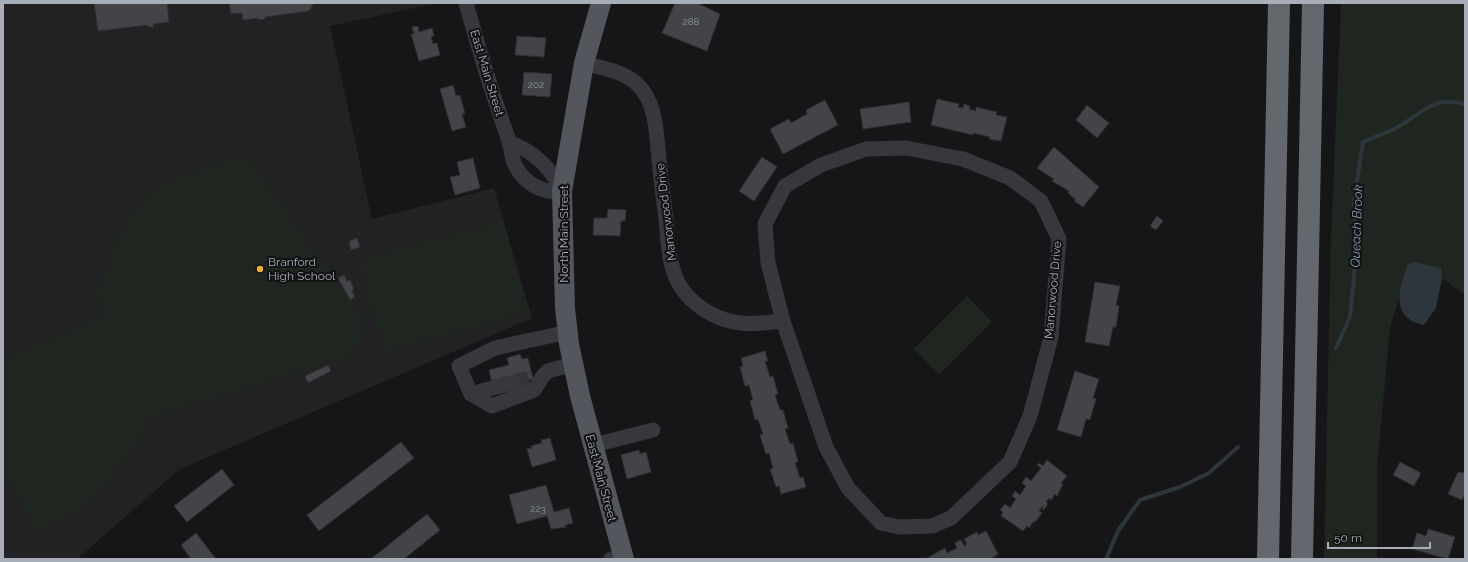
<svg xmlns="http://www.w3.org/2000/svg" width="1468" height="562" viewBox="0 0 1468 562" font-family="Raleway,sans-serif">
  <style>
    .built { fill: #222225 }
    .green { fill: #1e261f }
    .water { fill: #2c363c }
    .lines { fill: none; stroke-linecap: round; stroke-linejoin: round }
    .stream { stroke: #2c363c; stroke-width: 4 }
    .building { fill: #424448; stroke: #303034 }
    .minor-tunnel { stroke: #333438; stroke-width: 15; stroke-dasharray: 15 8; stroke-linecap: butt }
    .minor { stroke: #37383d; stroke-width: 15 }
    .major { stroke: #53565c; stroke-width: 20 }
    .highway { stroke: #63676e; stroke-width: 22 }
    .poi-dot { fill: #f1ac36; stroke: #111113; stroke-width: 1.5 }
    .labels { text-anchor: middle; stroke-width: 4; stroke-linejoin: round; paint-order: stroke }
    .number-label { font-size: 10px; fill: #8e949c }
    .street-label { font-size: 12px; fill: #a8aeb8; stroke: #111113 }
    .poi-label { font-size: 12px; fill: #a8aeb8; stroke: #111113; text-anchor: start }
    .water-label { font-size: 13px; font-style: italic; fill: #809db3; stroke: #111113 }
  </style>
  <rect width="100%" height="100%" fill="#161618"/>
  <path class="built" d="M3,3H438L330,26L372,219L494,188L532,318L180,469L77,559H3Z"/>
  <g class="green">
    <path d="M1341,3H1465V295L1442,278L1441,268L1408,265L1390,328L1377,468V559H1324L1331,237Z"/>
    <path d="M246,154L365,322L355,355L145,419L139,444L101,488L68,518L36,531L3,466V360L103,316L97,292L120,232L153,187Z"/>
    <path d="M503,221L527,313L383,352L359,259Z"/>
    <path d="M967,296L992,322L939,375L914,349Z"/>
  </g>
  <path class="water" d="M1414,262L1441,268L1442,278L1436,308L1424,325C1389,318 1399,288 1408,264Z"/>
  <g class="lines">
    <g class="stream">
      <path d="M1336,348L1350,317L1357,246L1354,201L1363,142C1374,137 1387,133 1398,127C1423,113 1433,95 1465,104"/>
      <path d="M1106,559L1118,531L1140,500L1180,487L1209,473L1238,447"/>
    </g>
  </g>
  <g class="building">
    <path d="M94,3H167L169,22L153,24L154,27H148V25L98,31Z"/>
    <path d="M229,3H314L309,11L265,17V19L258,20V18L243,20L242,13L231,14Z"/>
    <path d="M675,3H697L720,14L707,51L662,33Z"/>
    <path d="M418,26L419,32L432,28L434,36L431,37L433,44L437,43L440,55L419,61L411,34H414L412,27Z"/>
    <path d="M517,36L546,38L544,57L515,55Z"/>
    <path d="M524,72L552,74L550,97L522,95Z"/>
    <path d="M453,85L456,96L460,95L465,114H462L466,127L452,131L440,89Z"/>
    <path d="M937,99L959,104L958,107L963,108L964,104L970,106L969,109L976,111V107L997,112L996,115L1007,117L1001,141L989,139L990,137L973,133V135L931,125Z"/>
    <path d="M825,100L838,125L783,154L770,129L789,119L791,123L807,114L806,110Z"/>
    <path d="M909,102L911,122L863,129L860,109Z"/>
    <path d="M1087,105L1109,123L1097,138L1076,120Z"/>
    <path d="M1054,147L1099,187L1083,207L1074,201L1076,200L1068,193L1069,191L1052,181L1054,179L1037,168Z"/>
    <path d="M762,157L777,167L754,201L739,191Z"/>
    <path d="M473,158L480,188L455,195L450,177L460,175L457,162Z"/>
    <path d="M608,209L626,210L625,221H621L620,236L593,235L594,218H607Z"/>
    <path d="M1157,216L1163,221L1156,230L1150,226Z"/>
    <path d="M357,238L360,247L351,250L349,241Z"/>
    <path d="M344,275L347,281L350,280L354,289L352,290L355,297L350,300L338,278Z"/>
    <path d="M1095,282L1120,286L1116,305L1119,306L1116,327H1113L1109,346L1085,342Z"/>
    <path d="M765,351L768,361H765L770,377L773,376L778,394L775,395L780,410H783L788,428L785,429L790,444L793,443L798,462L795,463L800,478L803,477L806,487L781,494L779,486L776,487L770,469L773,468L769,453L766,454L760,435L763,434L758,419L755,420L750,401L753,400L749,385L745,386L740,367L743,366L741,358Z"/>
    <path d="M520,354L522,359L528,358L533,379L514,384L492,383L489,370L509,365L507,358Z"/>
    <path d="M328,365L331,371L308,383L305,376Z"/>
    <path d="M1075,371L1099,379L1093,398L1096,399L1090,420L1086,419L1081,437L1057,430Z"/>
    <path d="M550,438L556,460L532,467L527,449L532,448L531,446L542,443L541,440Z"/>
    <path d="M401,442L414,458L319,531L307,515Z"/>
    <path d="M639,450L640,454L646,452L651,472L627,479L621,455Z"/>
    <path d="M1047,460L1067,476L1061,483L1063,484L1057,496L1055,494L1051,500L1049,498L1046,502L1048,504L1043,511V506L1039,511L1042,513L1035,522L1034,521L1029,528L1027,526L1023,531L1001,516L1003,512L1000,510L1005,504L1010,508L1016,499L1012,496L1015,491L1020,495L1026,486L1022,483L1026,477L1031,481L1041,468L1037,465L1039,463L1043,466Z"/>
    <path d="M1400,462L1421,473L1414,486L1393,475Z"/>
    <path d="M222,469L234,485L187,522L174,506Z"/>
    <path d="M1458,472L1465,473V494L1462,500L1448,494Z"/>
    <path d="M546,485L554,512L569,508L573,523L565,525L566,527L551,529L547,516L517,524L509,495Z"/>
    <path d="M427,514L440,530L404,559H371Z"/>
    <path d="M1428,529L1455,537L1448,559L1412,549L1417,533L1426,536Z"/>
    <path d="M986,531L998,554L990,559L927,558L945,548L947,553L957,548L955,543L961,540L964,546L967,544L964,539L977,532L978,535Z"/>
    <path d="M196,533L216,559H191L181,545Z"/>
  </g>
  <g class="lines">
    <path class="minor-tunnel" d="M514,382L533,377"/>
    <g class="minor">
      <path d="M466,3C479,50 493,96 509,141C512,149 511,158 515,165C524,183 542,194 562,191C553,170 532,149 509,143"/>
      <path d="M584,63C602,68 623,71 637,84C655,101 656,127 658,149C660,172 663,196 666,219C668,240 668,264 679,284C691,305 717,321 741,323C755,325 769,322 783,321L826,447L848,488L881,523L899,527L932,526L951,518L1010,462L1030,416L1051,337L1059,239L1041,201L1010,178L963,159L906,148L866,149L821,165L785,186L765,224L768,263L783,321"/>
      <path d="M568,332L495,348L459,366L471,394L492,406L534,390L543,376L548,371L573,364"/>
      <path d="M471,394L514,382"/>
      <path d="M594,445L653,430"/>
      <path d="M611,559L623,556"/>
    </g>
    <path class="major" d="M601,3L584,63L562,191L565,308L569,344L580,396L624,559"/>
    <g class="highway">
      <path d="M1268,559L1279,3"/>
      <path d="M1302,559L1313,3"/>
    </g>
  </g>
  <circle class="poi-dot" cx="260" cy="269" r="4"/>
  <g class="labels">
    <g class="number-label">
      <text x="691" y="25">288</text>
      <text x="536" y="88">202</text>
      <text x="538" y="512">223</text>
    </g>
    <g class="street-label">
      <text transform="translate(487 73) rotate(73)" y="4">East Main Street</text>
      <text transform="translate(666 212) rotate(-97)" y="4">Manorwood Drive</text>
      <text transform="translate(564 234) rotate(-90)" y="4">North Main Street</text>
      <text transform="translate(1053 290) rotate(-85)" y="4">Manorwood Drive</text>
      <text transform="translate(601 478) rotate(75)" y="4">East Main Street</text>
    </g>
    <g class="poi-label">
      <text x="268" y="266">Branford<tspan x="268" dy="14">High School</tspan></text>
    </g>
    <g class="water-label">
      <text transform="translate(1356 226) rotate(-88)" y="5">Queach Brook</text>
    </g>
  </g>
  <rect width="1468" height="562" fill="none" stroke="#a8aeb8" stroke-width="8"/>
  <path d="M1328 542v6h102v-6" fill="none" stroke="#a8aeb8" stroke-width="2"/>
  <text x="1334" y="542" font-size="12" fill="#a8aeb8" stroke="#111113" stroke-width="3" paint-order="stroke">50 m</text>
</svg>
